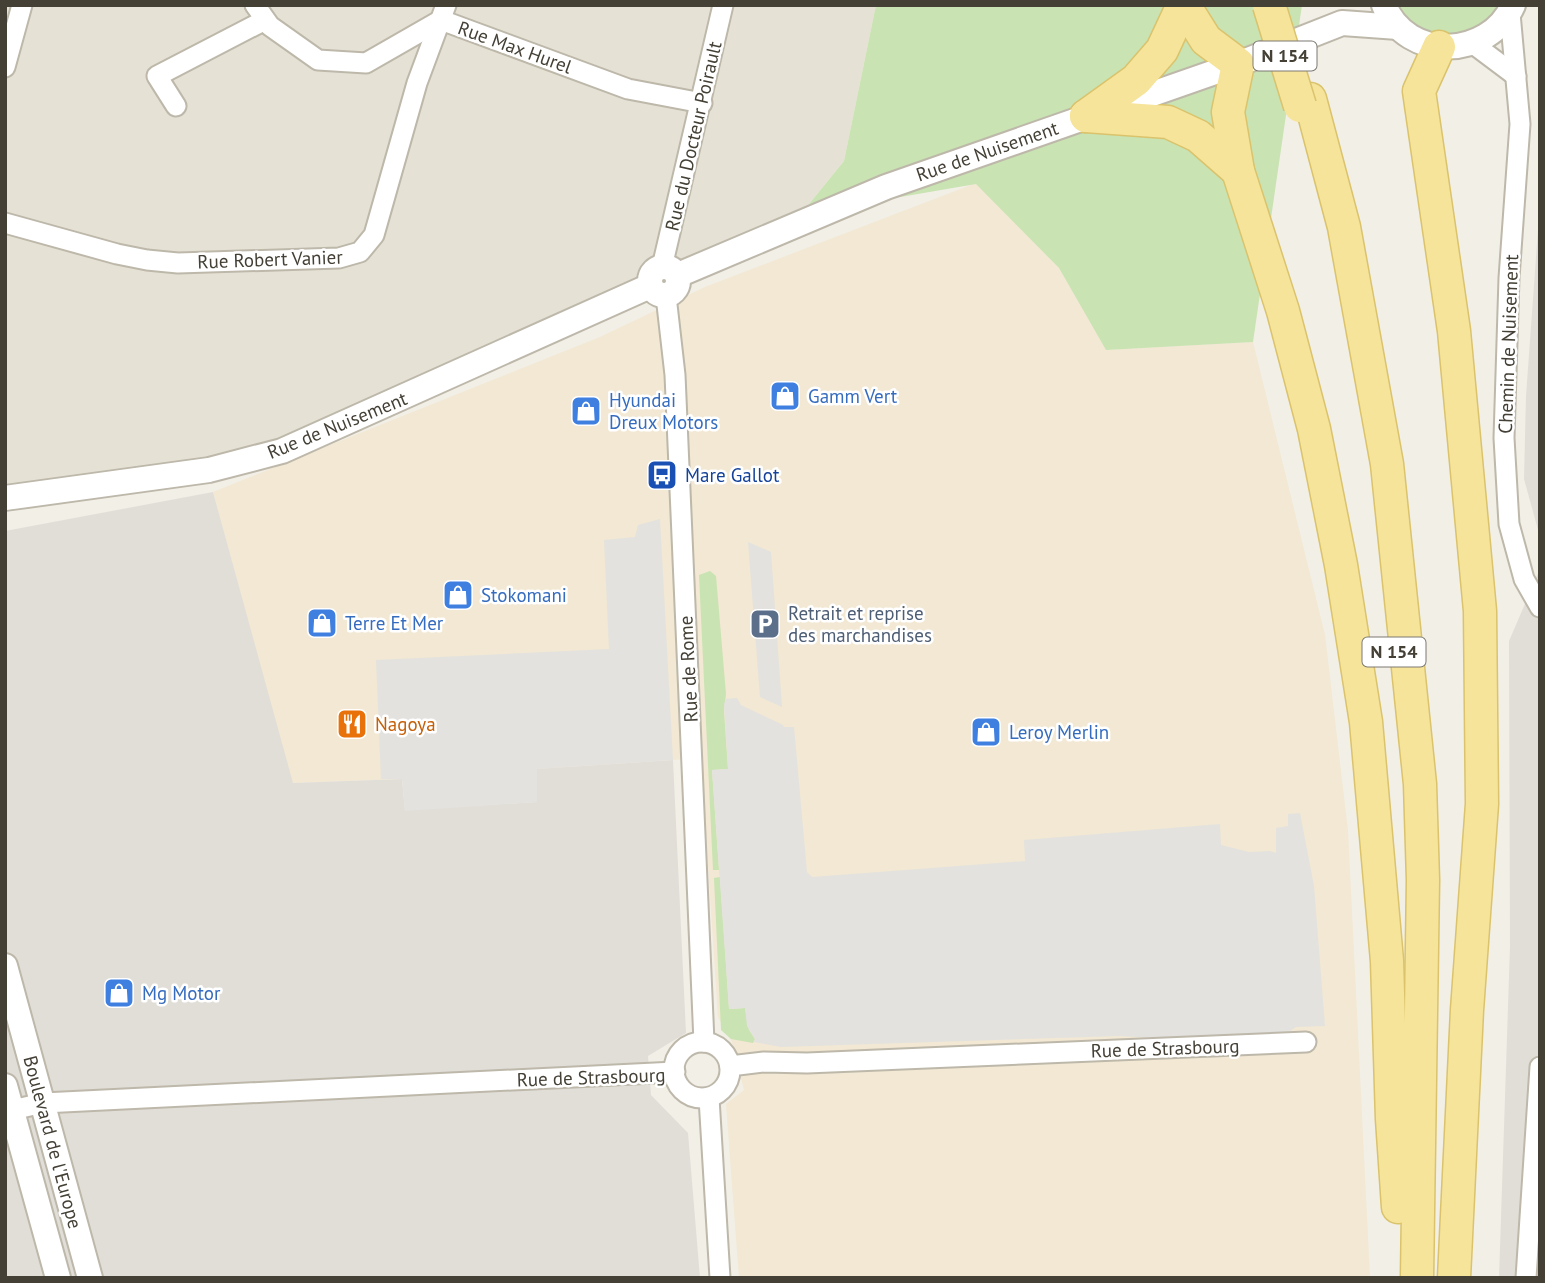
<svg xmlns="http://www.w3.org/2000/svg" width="1545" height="1283" viewBox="0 0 1545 1283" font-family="'PT Sans',sans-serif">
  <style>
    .residential { fill: #e5e2d5 }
    .commercial { fill: #f2e8d3 }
    .industrial { fill: #e1ded8 }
    .green { fill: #c9e3b2 }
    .parking { fill: #e3e2de }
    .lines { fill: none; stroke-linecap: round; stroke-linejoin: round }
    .minor-casing { stroke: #bdb8aa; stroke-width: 23 }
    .tertiary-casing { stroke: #bdb8aa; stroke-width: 28 }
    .primary-casing { stroke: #dac36c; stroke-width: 35 }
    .minor { stroke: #fff; stroke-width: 19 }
    .tertiary { stroke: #fff; stroke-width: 24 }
    .primary { stroke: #f6e49b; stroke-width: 32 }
    .primary-bridge-casing { stroke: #dac36c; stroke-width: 35; stroke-linecap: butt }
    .primary-bridge { stroke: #f6e49b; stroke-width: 32 }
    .labels { text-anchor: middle; stroke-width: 5; stroke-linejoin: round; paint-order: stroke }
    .shield { fill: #fff; stroke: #7c7972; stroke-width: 2 }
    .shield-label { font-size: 18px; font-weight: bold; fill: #444036 }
    .street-label { font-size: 19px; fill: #444036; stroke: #fff }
    .shop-label { font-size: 19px; fill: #366cbe; stroke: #fff; text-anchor: start }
    .transit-label { font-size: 19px; fill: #164399; stroke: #fff; text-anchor: start }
    .service-label { font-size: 19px; fill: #4e5e75; stroke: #fff; text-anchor: start }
    .food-label { font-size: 19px; fill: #c56008; stroke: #fff; text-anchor: start }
  </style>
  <rect width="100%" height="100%" fill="#f2efe7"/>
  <path class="residential" d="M5,5H876L844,161L801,214L264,456L5,495Z"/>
  <path class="commercial" d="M976,183L1059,268L1106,350L1253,342L1325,635L1348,831L1370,1278H739L726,1104L744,1090L732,1042L718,1017L701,758L402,779L292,783L213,492L600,337L705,287Z"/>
  <g class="industrial">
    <path d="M1540,202V537L1524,479L1526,396Z"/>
    <path d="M213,492L293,783L402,779L405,810L536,802V769L673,760L686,1033L648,1056L651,1095L688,1133L700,1278H5V531Z"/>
    <path d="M1540,569V1278H1499L1510,946L1509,641Z"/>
  </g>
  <g class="green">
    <path d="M876,5H1302L1253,342L1106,350L1059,268L976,184L801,214L844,161Z"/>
    <path d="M1392,5H1500L1491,19L1462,36L1421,32Z"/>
    <path d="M710,571L716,576L726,694L724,711L728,769L712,770L719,870H713L699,575Z"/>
    <path d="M720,877L729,1009L745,1008L749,1030L755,1039L753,1043L731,1039L721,1030L714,878Z"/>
  </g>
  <g class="parking">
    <path d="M660,519L673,760L537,769V802L405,811L402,779H381L376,660L609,649L604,540L635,537L638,525Z"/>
    <path d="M748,542L771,552L782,707L760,697Z"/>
    <path d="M737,698L741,705L783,725L784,727H794L807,872L812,877L1025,861L1024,840L1220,824L1221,845L1249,852L1270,851L1276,853V828L1288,826V814L1300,813L1314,886L1325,1026L1296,1027L1282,1037L1169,1039L1120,1036L781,1047L754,1042L755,1039L747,1026L745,1008L729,1009L712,770L728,769L724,704L726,699Z"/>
  </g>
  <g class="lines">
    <g class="minor-casing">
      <g id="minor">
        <path d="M255,5L270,26L318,60L366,63L441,20L628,89L702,103"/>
        <path d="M1510,13L1520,124L1509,278L1504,438L1509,524L1524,579L1540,607"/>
        <path d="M1472,43L1516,76"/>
        <path d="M5,67L22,5"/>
        <path d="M176,106L157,76L265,20"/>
        <path d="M5,223L117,254L147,260L178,263L339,258L360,252L374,235L417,83L446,5"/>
        <path d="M662,267L723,5"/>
        <path d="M666,296L675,375L704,1042"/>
        <circle cx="702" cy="1070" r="28"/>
        <path d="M730,1066L764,1062L807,1063L1306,1042"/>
        <path d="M709,1098L720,1278"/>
        <path d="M12,1110L43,1103L675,1072"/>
        <path d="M1526,1278L1540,1067"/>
      </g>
    </g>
    <g class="tertiary-casing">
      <g id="tertiary">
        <path d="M1384,5C1407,62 1489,59 1513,5"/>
        <circle cx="664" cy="281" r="14"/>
        <path d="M678,275L886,187L1238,64L1342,23L1398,27"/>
        <path d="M5,498L209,470L282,451L650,286"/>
        <path d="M5,966L90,1278"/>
        <path d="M5,1086L58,1278"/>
      </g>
    </g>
    <g class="primary-casing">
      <g id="primary">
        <path d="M1184,5L1206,40L1238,64L1228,112L1238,171L1283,311L1314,429L1341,565L1366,722L1387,961L1392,1119L1398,1207"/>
        <path d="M1439,47L1419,91L1454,331L1480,611L1482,804L1467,1010L1454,1278"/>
        <path d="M1310,99L1344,227L1387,464L1420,784L1423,880L1417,1278"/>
        <path d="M1086,116L1168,122L1198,136L1238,171"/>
        <path d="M1086,116L1136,80L1162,50L1183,5"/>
      </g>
    </g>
    <use href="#minor" class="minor"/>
    <use href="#tertiary" class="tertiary"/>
    <use href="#primary" class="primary"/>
    <g class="primary-bridge-casing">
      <path id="primary-bridge" d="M1269,5L1300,106"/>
    </g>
    <use href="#primary-bridge" class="primary-bridge"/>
  </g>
  <defs>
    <g id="shop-square" transform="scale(1.575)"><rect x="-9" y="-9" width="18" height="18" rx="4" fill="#3f7fe0" stroke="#fff"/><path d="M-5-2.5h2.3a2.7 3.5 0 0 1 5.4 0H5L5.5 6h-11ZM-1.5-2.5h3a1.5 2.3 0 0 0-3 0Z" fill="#fff"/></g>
    <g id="bus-square" transform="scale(1.575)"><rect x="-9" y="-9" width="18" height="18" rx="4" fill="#1a4fb4" stroke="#fff"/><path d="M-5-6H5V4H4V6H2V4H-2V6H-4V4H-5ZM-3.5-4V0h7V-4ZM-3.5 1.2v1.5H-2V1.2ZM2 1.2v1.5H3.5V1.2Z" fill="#fff"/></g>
    <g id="parking-square" transform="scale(1.575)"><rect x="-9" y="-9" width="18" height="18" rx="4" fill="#5c6f8a" stroke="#fff"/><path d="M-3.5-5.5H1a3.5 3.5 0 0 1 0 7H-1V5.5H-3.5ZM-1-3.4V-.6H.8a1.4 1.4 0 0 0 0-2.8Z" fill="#fff"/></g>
    <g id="restaurant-square" transform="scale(1.575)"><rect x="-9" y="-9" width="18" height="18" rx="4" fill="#e8710a" stroke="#fff"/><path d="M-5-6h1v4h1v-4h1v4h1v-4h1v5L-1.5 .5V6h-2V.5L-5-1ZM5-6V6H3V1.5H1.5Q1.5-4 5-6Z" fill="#fff"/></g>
  </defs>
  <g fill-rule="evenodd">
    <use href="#shop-square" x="785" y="396"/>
    <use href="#shop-square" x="586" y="411"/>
    <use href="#bus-square" x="662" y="475"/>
    <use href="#shop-square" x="458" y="595"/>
    <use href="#shop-square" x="322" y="623"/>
    <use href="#parking-square" x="765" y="624"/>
    <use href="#restaurant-square" x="352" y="724"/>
    <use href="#shop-square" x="986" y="732"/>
    <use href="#shop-square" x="119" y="993"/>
  </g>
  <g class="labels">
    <g class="shield">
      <rect x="1253.5" y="41.5" width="63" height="29" rx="5"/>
      <rect x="1362.5" y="637.5" width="63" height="29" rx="5"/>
    </g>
    <g class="shield-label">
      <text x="1285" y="62">N 154</text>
      <text x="1394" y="658">N 154</text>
    </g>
    <g class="street-label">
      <text transform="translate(515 47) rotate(20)" y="7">Rue Max Hurel</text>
      <text transform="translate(693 136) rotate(-77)" y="7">Rue du Docteur Poirault</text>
      <text transform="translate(987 151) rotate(-19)" y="7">Rue de Nuisement</text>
      <text transform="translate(270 259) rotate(-2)" y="7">Rue Robert Vanier</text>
      <text transform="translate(1508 344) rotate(-88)" y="7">Chemin de Nuisement</text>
      <text transform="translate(337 425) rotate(-22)" y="7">Rue de Nuisement</text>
      <text transform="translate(688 669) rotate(-93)" y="7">Rue de Rome</text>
      <text transform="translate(1165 1048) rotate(-2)" y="7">Rue de Strasbourg</text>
      <text transform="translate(591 1077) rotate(-2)" y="7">Rue de Strasbourg</text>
      <text transform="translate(53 1142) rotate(75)" y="7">Boulevard de l'Europe</text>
    </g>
    <g class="shop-label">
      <text x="808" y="403">Gamm Vert</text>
      <text x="609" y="407">Hyundai<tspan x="609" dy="22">Dreux Motors</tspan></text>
      <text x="481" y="602">Stokomani</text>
      <text x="345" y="630">Terre Et Mer</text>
      <text x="1009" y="739">Leroy Merlin</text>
      <text x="142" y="1000">Mg Motor</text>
    </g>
    <g class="transit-label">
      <text x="685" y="482">Mare Gallot</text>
    </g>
    <g class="service-label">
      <text x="788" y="620">Retrait et reprise<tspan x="788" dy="22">des marchandises</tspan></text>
    </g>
    <g class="food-label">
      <text x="375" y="731">Nagoya</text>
    </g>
  </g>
  <rect width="1545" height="1283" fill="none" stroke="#444036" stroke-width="14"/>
</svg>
